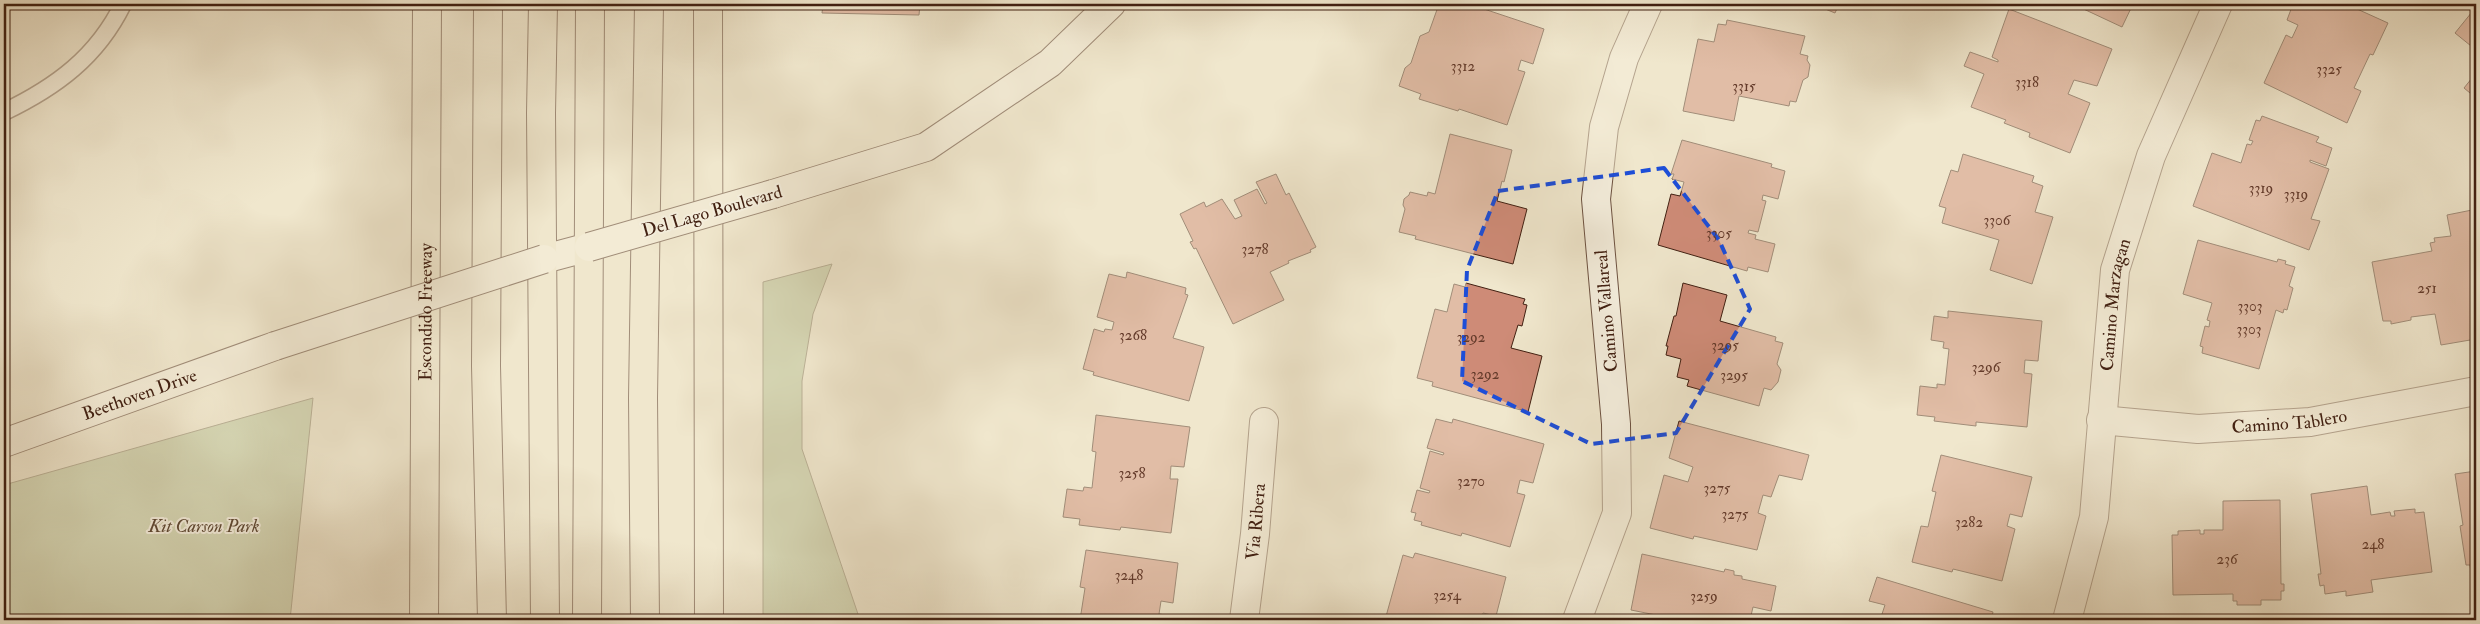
<svg xmlns="http://www.w3.org/2000/svg" width="2480" height="624" viewBox="0 0 2480 624" font-family="'IM FELL Double Pica',serif">
  <style>
    .green { fill: #b8c599; stroke: #7c7256 }
    .building { fill: #ce8b77; stroke: #412012 }
    .lines { fill: none; stroke-linecap: round; stroke-linejoin: round }
    .service-casing { stroke: #6d5241; stroke-width: 19 }
    .minor-casing { stroke: #6d5241; stroke-width: 30 }
    .secondary-casing { stroke: #412012; stroke-width: 30 }
    .motorway-casing { stroke: #412012; stroke-width: 30 }
    .service { stroke: #f5efde; stroke-width: 16 }
    .minor { stroke: #f5efde; stroke-width: 28 }
    .secondary { stroke: #f5efde; stroke-width: 28 }
    .motorway { stroke: #f0e7cd; stroke-width: 28 }
    .secondary-bridge-casing { stroke: #412012; stroke-width: 30; stroke-linecap: butt }
    .secondary-bridge { stroke: #f5efde; stroke-width: 28 }
    .marked { fill: none; stroke: #1d4ed8; stroke-width: 4; stroke-dasharray: 10 6; stroke-linejoin: round }
    .labels { text-anchor: middle; stroke-width: 4; stroke-linejoin: round; paint-order: stroke }
    .number-label { font-size: 15px; fill: #643b2b }
    .street-label { font-size: 18px; fill: #412012; stroke: #f5efde }
    .park-label { font-size: 18px; font-style: italic; fill: #5f4934; stroke: #f5efde }
  </style>
  <rect width="100%" height="100%" fill="#f0e7cd"/>
  <filter id="stains"><feTurbulence type="fractalNoise" baseFrequency=".004" numOctaves="4"/><feColorMatrix values="0 0 0 0 .2 0 0 0 0 .09 0 0 0 0 .02 0 0 0 .5 -.17"/></filter>
  <radialGradient id="worn" r=".72"><stop offset=".6" stop-color="#630" stop-opacity="0"/><stop offset="1" stop-color="#630" stop-opacity=".3"/></radialGradient>
  <g class="green">
    <path d="M832,264L813,314L802,381V449L860,620H763V282Z"/>
    <path d="M313,398L290,620H4V485Z"/>
  </g>
  <g class="building">
    <path d="M823,4H920L919,15L822,13Z"/>
    <path d="M1439,4H1469L1544,29L1533,64L1521,60L1518,70L1525,72L1507,125L1459,109L1458,111L1419,99L1421,94L1399,86L1405,68L1411,63L1420,36L1429,32Z"/>
    <path d="M1813,4H1839L1835,13Z"/>
    <path d="M2066,4H2133L2122,27L2075,5V8Z"/>
    <path d="M2293,4H2346L2388,23L2373,55L2370,54L2354,88L2361,91L2347,123L2264,83L2286,35L2292,38L2298,25L2287,20Z"/>
    <path d="M2476,7V50L2455,33Z"/>
    <path d="M2009,9L2112,49L2097,86L2074,80L2068,94L2090,103L2070,153L2029,137L2030,133L2004,123L2006,120L1971,107L1984,74L1964,66L1970,52L1998,62V60L1992,57Z"/>
    <path d="M1727,20L1805,36L1800,54L1808,56L1807,60L1810,65L1808,77L1803,80L1796,102L1790,101L1789,106L1739,96L1734,121L1683,111L1698,39L1714,42L1718,24L1726,25Z"/>
    <path d="M2476,73V98L2464,88Z"/>
    <path d="M2262,116L2319,137L2316,142L2332,148L2326,166L2310,160V162L2329,169L2311,219L2320,221L2309,250L2193,206L2212,153L2241,163L2247,144L2251,145L2253,141L2249,140L2256,120L2260,121Z"/>
    <path d="M1450,134L1512,150L1504,182L1502,181L1497,201L1527,209L1513,264L1415,239L1416,236L1399,232L1405,209L1403,205L1404,199L1409,195L1410,192L1427,196L1428,192L1435,194Z"/>
    <path d="M1682,140L1772,164L1771,167L1785,171L1778,199L1763,195L1762,200L1766,201L1758,232L1749,230L1748,233L1756,235L1755,239L1775,244L1768,272L1748,267L1747,271L1658,245L1671,194L1680,196L1684,182L1672,179L1674,174H1671Z"/>
    <path d="M1963,154L2034,176L2032,182L2043,186L2035,212L2053,217L2032,284L1990,270L1999,240L1942,223L1946,208L1939,206L1951,170L1958,172Z"/>
    <path d="M1276,174L1286,195L1289,193L1316,247L1310,250L1311,252L1288,261L1289,263L1270,272L1284,300L1233,324L1196,248L1194,249L1190,242L1193,241L1180,214L1204,202L1206,207L1222,199L1235,219L1242,216L1234,200L1257,189L1265,204L1267,203L1256,182Z"/>
    <path d="M2472,210L2476,231V339L2441,345L2435,314L2411,317V320L2391,324V321H2383L2372,262L2432,251L2430,243L2435,242L2434,238L2451,236L2447,215Z"/>
    <path d="M2198,240L2277,262L2278,259L2286,261L2285,264L2295,267L2289,286L2293,288L2287,310L2284,309L2283,313L2276,310L2259,369L2202,353L2203,347L2200,346L2205,326L2209,327L2210,321L2207,320L2212,303L2183,294Z"/>
    <path d="M1127,272L1186,288L1185,294L1188,295L1173,338L1204,347L1189,401L1093,375L1094,372L1083,369L1094,329L1104,332L1105,329L1112,330L1114,322L1097,317L1109,274L1126,278Z"/>
    <path d="M1466,283L1525,299L1523,304L1527,305L1522,326L1518,325L1511,348L1542,356L1528,412L1432,386L1433,382L1417,378L1435,309L1447,312L1454,284L1465,287Z"/>
    <path d="M1683,283L1727,295L1720,321L1776,337L1775,341L1783,343L1777,364L1781,370L1778,382L1771,390L1764,388L1759,406L1687,386L1689,380L1677,377L1681,359L1666,355L1668,346H1666L1674,316H1676Z"/>
    <path d="M1948,311L2042,321L2038,361L2025,360L2024,373L2032,374L2027,427L1976,422V426L1934,421L1935,417L1917,415L1920,386L1937,388V384L1945,385L1949,349L1943,348L1944,342L1931,340L1934,316L1948,318Z"/>
    <path d="M1096,415L1190,427L1184,467L1171,466L1170,479H1178L1171,533L1121,527L1120,530L1079,525L1080,519L1063,517L1067,489L1083,491L1084,487L1092,488L1096,452L1092,451Z"/>
    <path d="M1436,419L1452,423L1453,419L1544,444L1533,483L1520,480L1517,493L1525,495L1510,547L1462,533L1461,536L1421,525L1422,522L1414,520L1416,513L1411,512L1417,490L1429,493L1430,491L1420,488L1430,451L1443,455L1444,453L1427,448Z"/>
    <path d="M1679,421L1809,455L1802,480L1779,475L1771,497L1763,495L1758,513L1766,516L1757,550L1694,536L1693,539L1650,528L1664,475L1688,482L1693,467L1669,458Z"/>
    <path d="M1941,455L2032,477L2022,517L2010,514L2007,526L2015,529L2002,581L1953,569L1952,572L1912,562L1921,526L1928,527L1936,492L1932,491Z"/>
    <path d="M2476,471V586L2473,587L2470,565H2466L2460,526L2463,525L2455,474Z"/>
    <path d="M2367,486L2371,515L2390,512L2391,516H2395L2394,511L2415,509V513L2424,512L2432,572L2371,580L2373,592L2346,596V591L2325,594L2324,585L2320,586L2318,574H2321L2311,494Z"/>
    <path d="M2280,500L2281,584H2284V591H2281V600H2261V605H2237V601H2233V594L2173,595L2172,535H2178V531L2200,530V534H2204V530H2223V501Z"/>
    <path d="M1086,550L1178,563L1173,603L1161,601L1159,614L1166,615L1165,620H1080L1085,588L1080,587Z"/>
    <path d="M1415,553L1506,577L1496,616L1483,613L1481,620H1385L1403,555L1413,558Z"/>
    <path d="M1642,554L1724,572L1725,569L1734,571V575L1742,576V579L1776,586L1771,611L1753,607L1750,620H1660L1661,616L1631,610Z"/>
    <path d="M1877,577L1993,612L1991,620H1880L1885,605L1869,601Z"/>
  </g>
  <g class="lines">
    <g class="service-casing">
      <path id="service" d="M4,112C56,87 97,57 123,4"/>
    </g>
    <g class="minor-casing">
      <g id="minor">
        <path id="s1" d="M2101,420L2198,429L2310,422L2476,391"/>
        <path id="s2" d="M1244,620L1255,534L1264,422"/>
        <path d="M1577,620L1617,513L1616,424L1596,199L1604,127L1624,58L1648,4"/>
        <path id="s3" d="M2067,620L2094,517L2115,270L2151,156L2218,4"/>
      </g>
    </g>
    <g class="secondary-casing">
      <g id="secondary">
        <path d="M773,194L926,147L1050,63L1111,4"/>
        <path d="M544,259L589,247"/>
        <path id="s4" d="M4,443L275,346"/>
      </g>
    </g>
    <g class="motorway-casing">
      <g id="motorway">
        <path d="M488,4L486,366L492,620"/>
        <path d="M543,4L541,113L545,620"/>
        <path d="M708,4L709,620"/>
        <path id="s5" d="M424,620L427,4"/>
        <path d="M587,620L590,4"/>
        <path d="M645,620L643,398L649,4"/>
      </g>
    </g>
    <use href="#service" class="service"/>
    <use href="#minor" class="minor"/>
    <use href="#secondary" class="secondary"/>
    <use href="#motorway" class="motorway"/>
    <g class="secondary-bridge-casing">
      <g id="secondary-bridge">
        <path d="M589,247L773,194"/>
        <path d="M275,346L544,259"/>
      </g>
    </g>
    <use href="#secondary-bridge" class="secondary-bridge"/>
  </g>
  <path d="M0 0H2480V624H0ZM1664,168L1719,240L1750,309L1676,433L1591,444L1462,381L1467,270L1498,191Z" fill="#f0e7cd" fill-opacity=".55" fill-rule="evenodd"/>
  <path class="marked" d="M1664,168L1719,240L1750,309L1676,433L1591,444L1462,381L1467,270L1498,191Z"/>
  <g class="labels">
    <g class="number-label">
      <text x="1463" y="71">3312</text>
      <text x="2329" y="74">3325</text>
      <text x="2027" y="87">3318</text>
      <text x="1744" y="91">3315</text>
      <text x="2261" y="193">3319</text>
      <text x="2296" y="199">3319</text>
      <text x="1997" y="225">3306</text>
      <text x="1719" y="238">3305</text>
      <text x="1255" y="254">3278</text>
      <text x="2427" y="293">251</text>
      <text x="2250" y="311">3303</text>
      <text x="2249" y="334">3303</text>
      <text x="1133" y="340">3268</text>
      <text x="1471" y="342">3292</text>
      <text x="1725" y="350">3295</text>
      <text x="1986" y="372">3296</text>
      <text x="1485" y="379">3292</text>
      <text x="1734" y="380">3295</text>
      <text x="1132" y="478">3258</text>
      <text x="1471" y="486">3270</text>
      <text x="1717" y="493">3275</text>
      <text x="1735" y="519">3275</text>
      <text x="1969" y="527">3282</text>
      <text x="2373" y="549">248</text>
      <text x="2227" y="564">236</text>
      <text x="1129" y="580">3248</text>
      <text x="1447" y="600">3254</text>
      <text x="1704" y="601">3259</text>
    </g>
    <g class="street-label">
      <text transform="translate(712 211) rotate(-16)" y="6">Del Lago Boulevard</text>
      <text dy="6" stroke="none"><textPath href="#s3" startOffset="320">Camino Marzagan</textPath></text>
      <text transform="translate(1606 311) rotate(-95)" y="6">Camino Vallareal</text>
      <text dy="6" stroke="none"><textPath href="#s5" startOffset="308">Escondido Freeway</textPath></text>
      <text dy="6" stroke="none"><textPath href="#s4" startOffset="144">Beethoven Drive</textPath></text>
      <text dy="6" stroke="none"><textPath href="#s1" startOffset="189">Camino Tablero</textPath></text>
      <text dy="6" stroke="none"><textPath href="#s2" startOffset="99">Via Ribera</textPath></text>
    </g>
    <g class="park-label">
      <text x="204" y="532">Kit Carson Park</text>
    </g>
  </g>
  <rect width="2480" height="624" fill="none" stroke="#f0e7cd" stroke-width="20"/>
  <rect x="5" y="5" width="2470" height="614" fill="none" stroke="#412012" stroke-width="2.5"/>
  <rect x="10" y="10" width="2460" height="604" fill="none" stroke="#412012"/>
  <rect width="100%" height="100%" filter="url(#stains)"/>
  <rect width="100%" height="100%" fill="url(#worn)"/>
</svg>
